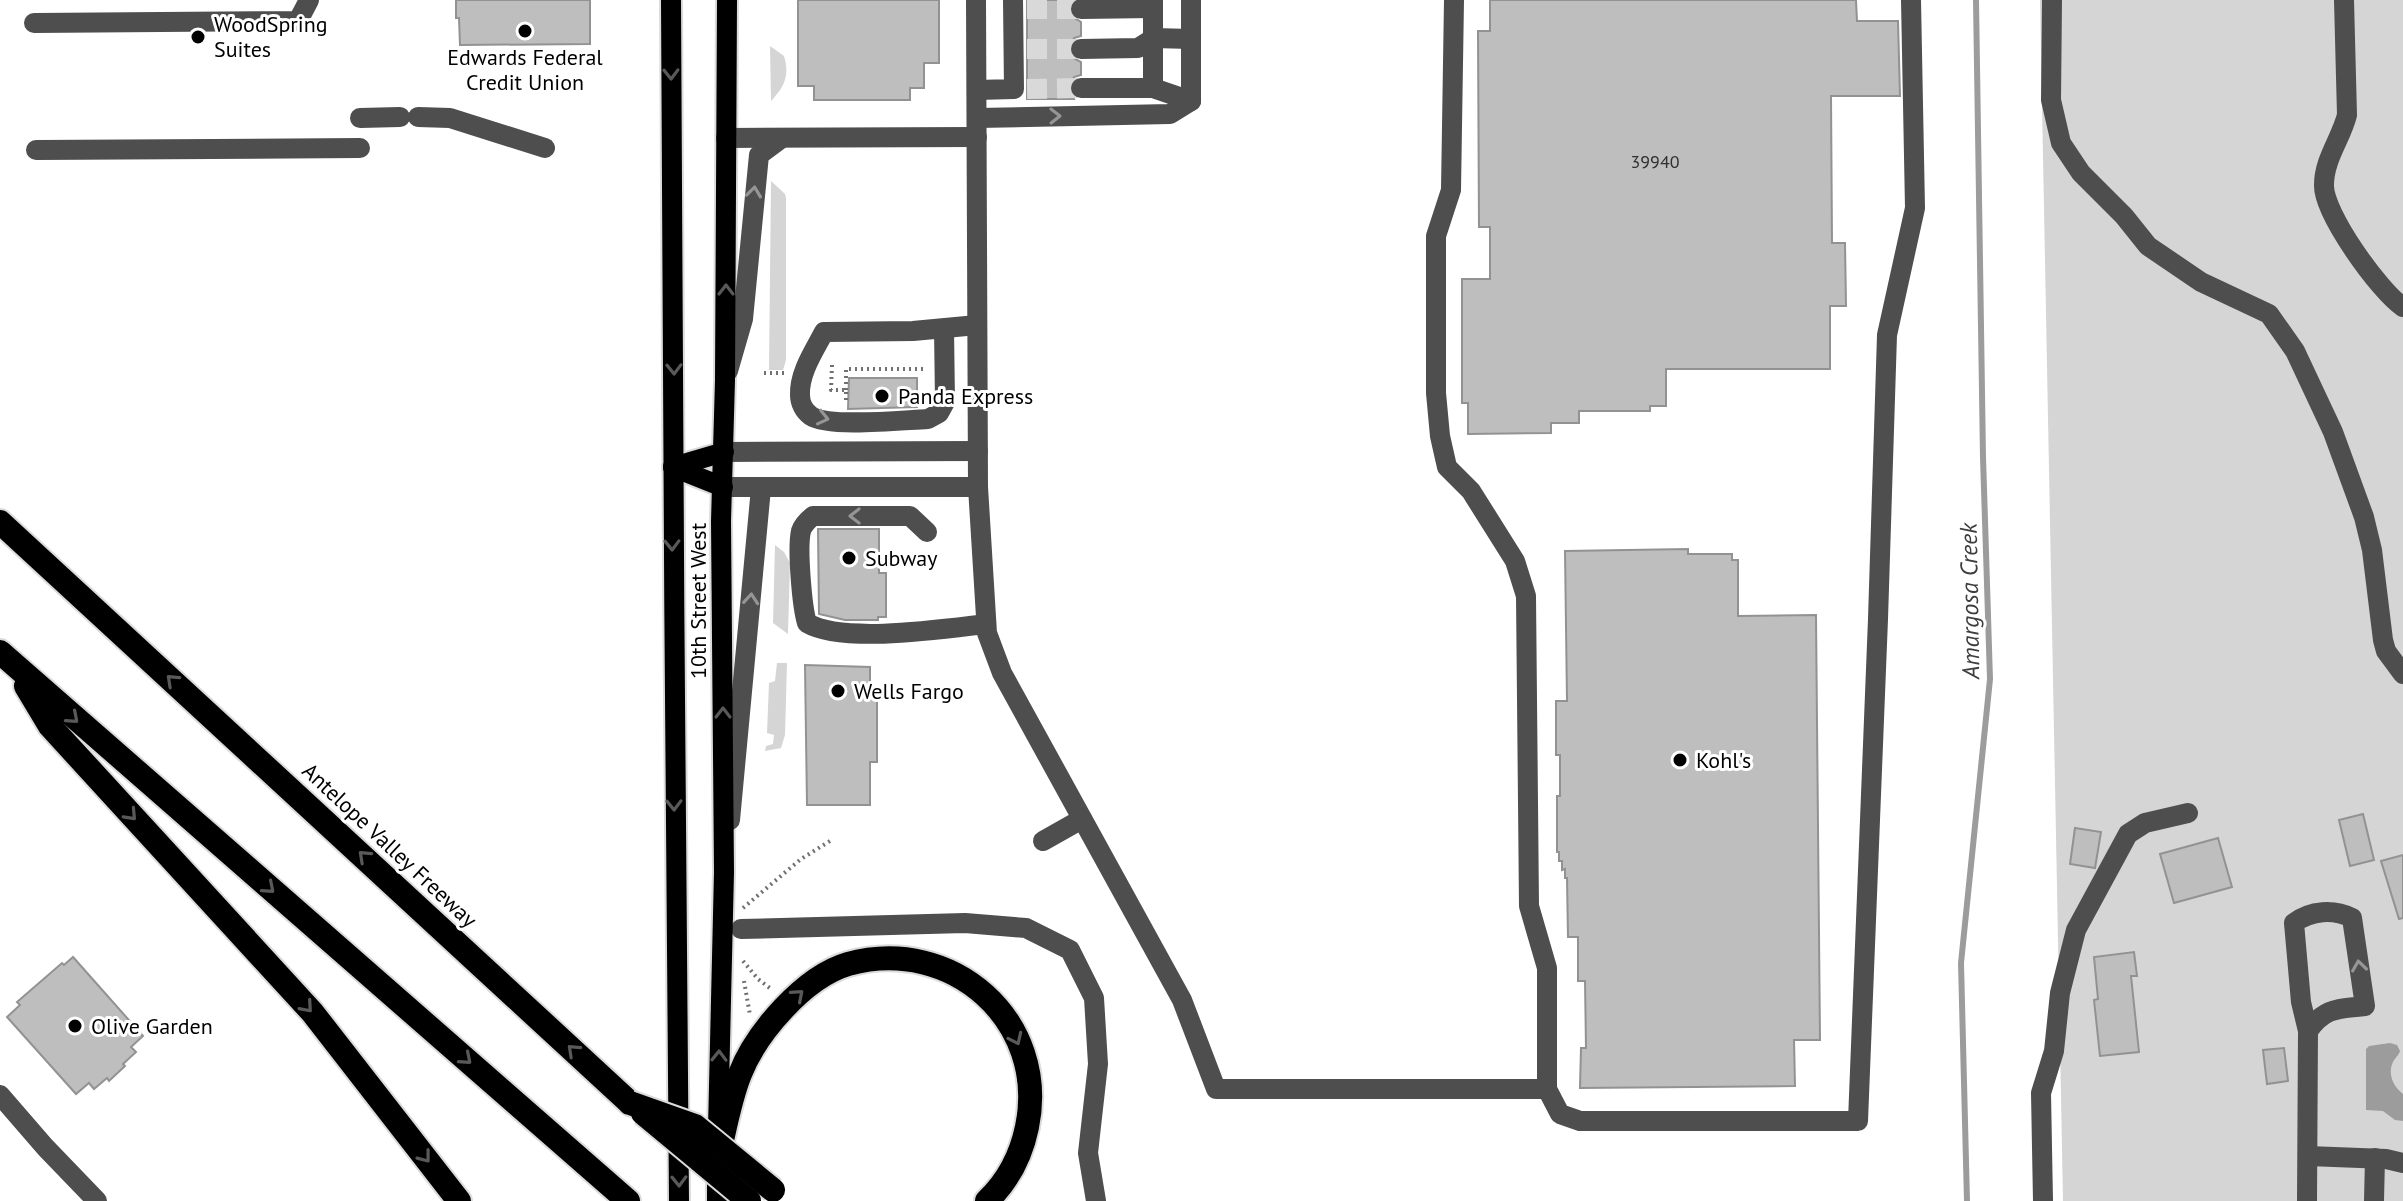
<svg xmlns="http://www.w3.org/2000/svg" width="2403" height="1201" viewBox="0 0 2403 1201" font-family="'PT Sans',sans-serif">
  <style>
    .green { fill: #d5d5d5 }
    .water { fill: #9c9c9c }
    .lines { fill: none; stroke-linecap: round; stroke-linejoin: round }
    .stream { stroke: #9c9c9c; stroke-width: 6 }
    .building { fill: #bebebe; stroke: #929292; stroke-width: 2 }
    .minor-tunnel { stroke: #d9d9d9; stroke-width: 20; stroke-dasharray: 20 10; stroke-linecap: butt }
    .major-casing { stroke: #dbdbdb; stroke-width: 24 }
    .highway-casing { stroke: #dbdbdb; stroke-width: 28 }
    .path { stroke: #707070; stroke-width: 4; stroke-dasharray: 2 4; stroke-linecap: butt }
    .minor { stroke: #4e4e4e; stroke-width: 20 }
    .major { stroke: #000; stroke-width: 20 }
    .highway { stroke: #000; stroke-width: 24 }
    .highway-bridge-casing { stroke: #dbdbdb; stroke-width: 28; stroke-linecap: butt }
    .highway-bridge { stroke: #000; stroke-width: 24 }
    .oneway { stroke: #595959 }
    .oneway2 { stroke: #959595 }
    .poi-dot { fill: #000; stroke: #fff; stroke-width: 3 }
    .labels { text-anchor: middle; stroke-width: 6; stroke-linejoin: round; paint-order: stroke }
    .number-label { font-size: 18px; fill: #303030 }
    .poi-label { font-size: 22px; fill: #000; stroke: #fff; text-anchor: start }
    .street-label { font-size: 22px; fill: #000; stroke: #fff }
    .water-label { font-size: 24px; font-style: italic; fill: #3d3d3d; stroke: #fff }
  </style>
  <rect width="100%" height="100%" fill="#fff"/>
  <g class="green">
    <path d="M2040,0H2403V1201H2063Z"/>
    <path d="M770,46L784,56C790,76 784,87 771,101Z"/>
    <path d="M771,181L785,194L786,198V360L783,370H769Z"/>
    <path d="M775,545L784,552L790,563L788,634L773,623Z"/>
    <path d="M777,663H787L785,735L781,748L765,751L766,746L773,744L774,735L767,733L769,683L775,681Z"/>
  </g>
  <path class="water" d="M2390,1043L2397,1045L2400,1051C2399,1055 2395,1058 2393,1062C2387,1074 2394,1087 2403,1094V1121L2395,1120L2383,1111L2366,1110V1049L2369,1046Z"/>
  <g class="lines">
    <path class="stream" d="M1967,1201L1961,963L1990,679L1983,457L1976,0"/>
  </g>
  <g class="building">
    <path d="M456,0H590V44L460,45L459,18H456Z"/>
    <path d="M798,0H939V63H924V88H910V100H814V86H798Z"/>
    <path d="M1027,0H1072L1068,8L1070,15L1081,22V36L1074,38L1068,48L1070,56L1081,62V75L1074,77L1068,87L1074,99H1027Z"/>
    <path d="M1490,0H1856L1857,21H1898L1900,96H1831L1832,243H1845L1846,306H1830V369H1666V406H1650V411H1579V423H1551V433L1468,434V403H1462V279H1490V227H1479L1478,31H1490Z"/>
    <path d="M849,378H917V407L848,409Z"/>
    <path d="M818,529H879V573H886V617H878V620H845L819,614Z"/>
    <path d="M1688,549V554H1732V560H1738V616L1816,615L1820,1040H1794L1795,1086L1580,1088L1581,1048H1586L1585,981H1578V937H1568L1567,878H1565V869L1562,870V861H1559V852H1557V796H1560V755H1556V701H1567L1565,551Z"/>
    <path d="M805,665L870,667V691H877V762H870V805H807Z"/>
    <path d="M2363,814L2374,860L2350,866L2339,820Z"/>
    <path d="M2075,828L2101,832L2095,868L2070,864Z"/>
    <path d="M2218,838L2232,887L2174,903L2160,854Z"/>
    <path d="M2403,855V918L2399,919L2381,861Z"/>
    <path d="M2134,952L2137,976H2131L2139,1052L2100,1056L2094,1000L2098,999L2094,957Z"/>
    <path d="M73,957L143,1036L131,1047L136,1052L123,1064L125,1066L109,1081L107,1078L94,1089L89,1083L76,1094L7,1017L20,1005L17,1002L62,963L64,965Z"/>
    <path d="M2284,1048L2288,1081L2267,1084L2263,1050Z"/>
  </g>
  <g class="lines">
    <g class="minor-tunnel">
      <path d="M1027,9H1081"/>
      <path d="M1027,49H1081"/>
      <path d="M1027,89L1081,88"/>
    </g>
    <g class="major-casing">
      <g id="major">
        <path d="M671,0C674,400 674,801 679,1201"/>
        <path d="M673,467L723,487"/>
        <path d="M673,467L724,452"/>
        <path d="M718,1129L724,872L721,521L725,380L727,0"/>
        <path d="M717,1165V1201"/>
      </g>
    </g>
    <g class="highway-casing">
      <g id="highway">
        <path d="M0,522L630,1103"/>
        <path d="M0,652L628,1201"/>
        <path d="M26,686L50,726L312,1012L459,1201"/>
        <path d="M717,1162C724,1134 729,1101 740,1074C756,1033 804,977 848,964C952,935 1049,1021 1027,1127C1021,1156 1008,1181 987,1201"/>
      </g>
    </g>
    <g class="path">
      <path d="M832,365L831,390H846V401"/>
      <path d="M764,373H785"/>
      <path d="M846,390V369H924V371"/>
      <path d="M743,908L801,859L830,841"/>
      <path d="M743,961L758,979L771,989"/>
      <path d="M744,981L750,1015"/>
    </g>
    <g class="minor">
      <path d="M976,0L978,487L987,633L1002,673L1182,1000L1216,1089H1547V968L1529,906L1526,596L1515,561L1471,491L1447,467L1440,436L1436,393V236L1451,190L1454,0"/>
      <path d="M1191,0V101"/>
      <path d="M2052,0L2051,100L2061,143L2081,173L2124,216L2148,246L2201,282L2269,314L2295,351L2333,432L2364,517L2372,550L2383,640L2386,651L2403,674"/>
      <path d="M2344,0L2347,115C2341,139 2324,159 2324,185C2323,213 2380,292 2403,307"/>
      <path d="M1081,9L1153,8"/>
      <path d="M34,23L298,21L309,0"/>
      <path d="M1081,49L1138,48L1154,38L1191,39"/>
      <path d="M1081,88H1153L1191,101"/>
      <path d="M1153,88V0"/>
      <path d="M977,90L1014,89L1013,0"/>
      <path d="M418,117L450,118L545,148"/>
      <path d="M360,118L400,117"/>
      <path d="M977,118L1170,114L1191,101"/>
      <path d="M726,138L977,137"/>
      <path d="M36,150L360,148"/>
      <path d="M944,328L945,402L939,413L928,419C903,420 829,428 811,416C804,411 800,403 800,395C799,373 814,351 824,332L913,331L977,325"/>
      <path d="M728,371L743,319L759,155L782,138"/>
      <path d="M724,452L978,451"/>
      <path d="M723,487H978"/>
      <path d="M927,532L910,516H813C808,520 803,525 801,531C797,548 802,607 807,623C843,644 943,629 986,624"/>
      <path d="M730,820L761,488"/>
      <path d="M1043,841L1082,819"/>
      <path d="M741,929L965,923L1026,928L1070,950L1094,998L1098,1064L1088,1153L1096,1201"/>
      <path d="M1547,1089L1560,1114L1580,1121H1858L1878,619L1887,335L1915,208L1911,0"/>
      <path d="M0,1095L45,1147L97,1201"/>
      <path d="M2308,1156L2386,1159L2403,1163"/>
      <path d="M2043,1201L2041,1093L2054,1051L2060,993L2076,930L2128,834L2145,823L2188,813"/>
      <path d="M2307,1201L2308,1031L2301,1002L2294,923C2311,910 2334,909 2352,918L2365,1006C2338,1009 2325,1007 2308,1031"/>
      <path d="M2374,1201L2375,1158"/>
    </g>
    <use href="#major" class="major"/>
    <use href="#highway" class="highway"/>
    <g class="highway-bridge-casing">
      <g id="highway-bridge">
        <path d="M630,1103L695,1126L773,1190"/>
        <path d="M643,1113L749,1201"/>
      </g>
    </g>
    <use href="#highway-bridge" class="highway-bridge"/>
  </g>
  <defs><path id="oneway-chevron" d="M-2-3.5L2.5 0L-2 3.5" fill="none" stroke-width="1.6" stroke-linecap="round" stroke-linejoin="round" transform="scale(2)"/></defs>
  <g class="oneway">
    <use href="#oneway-chevron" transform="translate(671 74) rotate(89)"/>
    <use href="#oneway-chevron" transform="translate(726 290) rotate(-90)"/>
    <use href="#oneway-chevron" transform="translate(674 369) rotate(89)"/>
    <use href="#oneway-chevron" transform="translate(672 545) rotate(89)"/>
    <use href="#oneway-chevron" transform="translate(172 680) rotate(-137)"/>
    <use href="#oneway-chevron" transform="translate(723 713) rotate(-90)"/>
    <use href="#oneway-chevron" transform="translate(73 718) rotate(41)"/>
    <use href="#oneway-chevron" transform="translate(674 805) rotate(89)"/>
    <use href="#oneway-chevron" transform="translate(131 815) rotate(47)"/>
    <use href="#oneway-chevron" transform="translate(364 856) rotate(-137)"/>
    <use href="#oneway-chevron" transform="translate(269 888) rotate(41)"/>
    <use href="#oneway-chevron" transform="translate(798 995) rotate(-41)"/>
    <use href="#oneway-chevron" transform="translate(307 1007) rotate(49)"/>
    <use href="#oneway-chevron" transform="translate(1016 1039) rotate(65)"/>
    <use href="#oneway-chevron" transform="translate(573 1050) rotate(-137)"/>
    <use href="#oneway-chevron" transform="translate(719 1056) rotate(-89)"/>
    <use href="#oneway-chevron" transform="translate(466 1059) rotate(41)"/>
    <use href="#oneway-chevron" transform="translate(425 1157) rotate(52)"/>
    <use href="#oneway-chevron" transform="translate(679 1181) rotate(89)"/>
  </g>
  <g class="oneway2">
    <use href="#oneway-chevron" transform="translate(1055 116) rotate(-1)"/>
    <use href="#oneway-chevron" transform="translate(754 192) rotate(-83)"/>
    <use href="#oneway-chevron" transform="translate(823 418) rotate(13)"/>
    <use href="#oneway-chevron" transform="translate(855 516) rotate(180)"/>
    <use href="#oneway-chevron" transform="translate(751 599) rotate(-85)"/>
    <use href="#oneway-chevron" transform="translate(2359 966) rotate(-98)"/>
  </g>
  <g class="poi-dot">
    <circle cx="525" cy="31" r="8"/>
    <circle cx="198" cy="37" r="8"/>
    <circle cx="882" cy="396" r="8"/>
    <circle cx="849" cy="558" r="8"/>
    <circle cx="838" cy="691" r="8"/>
    <circle cx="1680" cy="760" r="8"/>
    <circle cx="75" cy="1026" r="8"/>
  </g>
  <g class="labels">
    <g class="number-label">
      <text x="1655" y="168">39940</text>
    </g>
    <g class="poi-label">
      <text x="214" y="32">WoodSpring<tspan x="214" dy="25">Suites</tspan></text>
      <text x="525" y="65" text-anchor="middle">Edwards Federal<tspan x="525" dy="25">Credit Union</tspan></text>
      <text x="898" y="404">Panda Express</text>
      <text x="865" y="566">Subway</text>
      <text x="854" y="699">Wells Fargo</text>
      <text x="1696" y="768">Kohl's</text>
      <text x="91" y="1034">Olive Garden</text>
    </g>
    <g class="street-label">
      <text transform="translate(698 601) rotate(-90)" y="8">10th Street West</text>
      <text transform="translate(390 845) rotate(43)" y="8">Antelope Valley Freeway</text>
    </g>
    <g class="water-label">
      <text transform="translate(1970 601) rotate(-91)" y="8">Amargosa Creek</text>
    </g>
  </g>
</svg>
